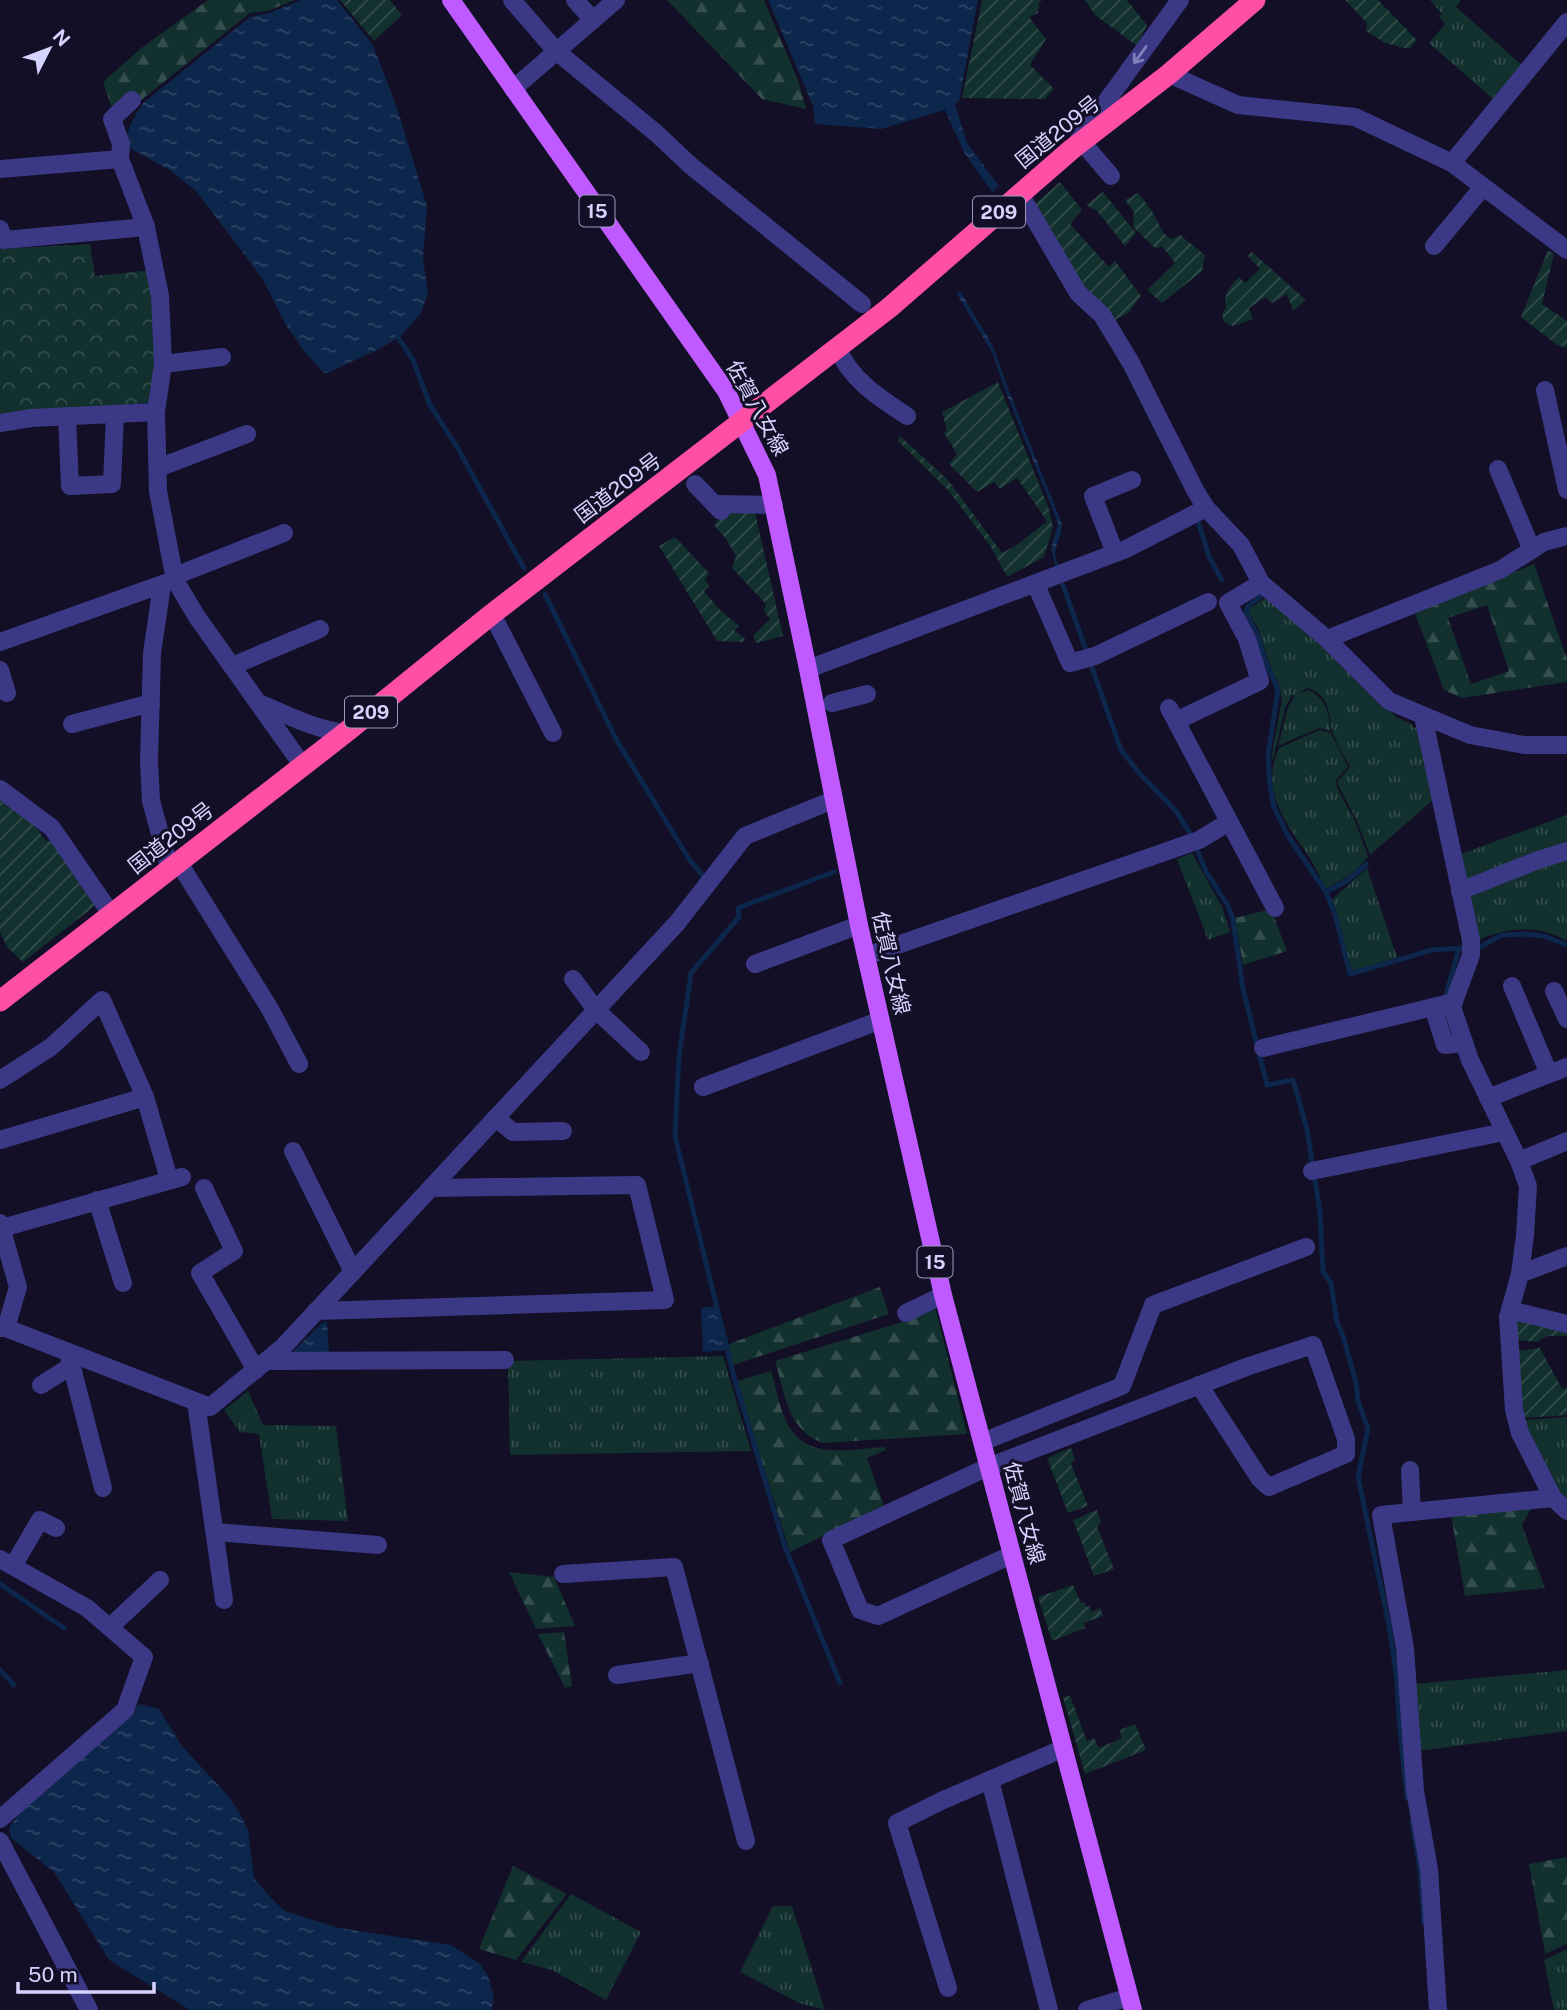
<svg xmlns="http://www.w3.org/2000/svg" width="1567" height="2010" viewBox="0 0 1567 2010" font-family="'Public Sans','Noto Sans JP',sans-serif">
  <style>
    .grass { fill: url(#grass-tufts) }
    .forest { fill: url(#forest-firs); fill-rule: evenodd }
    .park { fill: url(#park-crowns) }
    .garden { fill: url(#garden-furrows) }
    .water { fill: url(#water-ripples) }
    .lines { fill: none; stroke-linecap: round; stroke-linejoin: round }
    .stream { stroke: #0d264b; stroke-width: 5 }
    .minor { stroke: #3b3985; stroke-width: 18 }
    .major { stroke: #be5aff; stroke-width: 18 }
    .highway { stroke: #ff4ea6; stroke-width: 21 }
    .oneway { stroke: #817ebc }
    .labels { text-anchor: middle; stroke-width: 6; stroke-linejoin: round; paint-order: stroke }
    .shield { fill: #120f26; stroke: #9c98be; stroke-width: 2 }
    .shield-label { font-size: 19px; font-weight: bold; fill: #d7d3ff }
    .street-label { font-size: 21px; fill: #d7d3ff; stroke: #120f26 }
  </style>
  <defs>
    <pattern id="grass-tufts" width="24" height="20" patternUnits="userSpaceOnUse" patternTransform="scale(1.75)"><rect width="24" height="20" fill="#12302e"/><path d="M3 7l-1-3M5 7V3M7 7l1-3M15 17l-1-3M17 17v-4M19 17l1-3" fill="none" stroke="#344d4d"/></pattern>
    <pattern id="forest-firs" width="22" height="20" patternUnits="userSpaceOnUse" patternTransform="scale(1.75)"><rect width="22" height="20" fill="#12302e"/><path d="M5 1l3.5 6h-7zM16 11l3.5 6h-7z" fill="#344d4d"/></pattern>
    <pattern id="park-crowns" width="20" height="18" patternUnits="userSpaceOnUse" patternTransform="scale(1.75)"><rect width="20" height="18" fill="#12302e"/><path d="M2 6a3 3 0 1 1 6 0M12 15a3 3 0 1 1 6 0" fill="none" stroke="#344d4d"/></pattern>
    <pattern id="garden-furrows" width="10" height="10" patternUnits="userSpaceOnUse" patternTransform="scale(1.75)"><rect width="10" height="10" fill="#12302e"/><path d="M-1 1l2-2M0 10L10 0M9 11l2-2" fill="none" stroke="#344d4d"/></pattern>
    <pattern id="water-ripples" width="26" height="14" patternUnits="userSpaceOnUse" patternTransform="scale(1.75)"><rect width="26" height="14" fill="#0d264b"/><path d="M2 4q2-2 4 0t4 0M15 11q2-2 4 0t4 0" fill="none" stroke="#304566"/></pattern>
  </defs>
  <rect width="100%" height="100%" fill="#120f26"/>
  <g class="grass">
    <path d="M1430,0H1461L1456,7L1522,65L1493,99L1429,43L1445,24L1439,16L1442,14Z"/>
    <path d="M1265,598L1314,635L1396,717L1409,723L1416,728L1420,735L1433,800L1370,855L1357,821L1339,787L1337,782L1350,767C1345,757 1338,747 1334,736C1327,715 1333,697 1308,688L1296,694L1308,690C1326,698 1329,713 1331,731L1319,728L1278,746L1288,708L1295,695H1292L1285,708L1273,760L1271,759L1282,700L1280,688L1267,657L1259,630L1249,612L1250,608Z"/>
    <path d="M1319,730L1331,733L1348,767L1336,780L1337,788L1355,821L1368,857L1353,873L1326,889C1320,878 1315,866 1308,855C1285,822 1260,790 1279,748Z"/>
    <path d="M1567,815V941C1538,924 1508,927 1478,940L1461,854Z"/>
    <path d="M1192,853L1222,907L1230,932L1208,940L1177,859Z"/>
    <path d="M1367,868L1397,957L1352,972L1332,900Z"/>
    <path d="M723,1356L751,1451L510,1455L508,1361Z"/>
    <path d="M248,1391L263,1425L336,1426L348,1521L272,1519L259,1434L240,1432L224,1410Z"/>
    <path d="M1567,1417V1502C1547,1477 1534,1450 1525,1420Z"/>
    <path d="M1567,1670V1731L1419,1751L1413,1684Z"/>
    <path d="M571,1894L641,1932L606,2000L552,1970L521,1962Z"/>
    <path d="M773,1906H792L825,2010L799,2003L740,1972Z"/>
    <path d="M1567,1949V2010H1554L1544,1960Z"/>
  </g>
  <g class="forest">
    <path d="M208,0H295L267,11L250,13L140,101L114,114L103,82L140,49Z"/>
    <path d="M667,0H764L799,83L806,109L762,99Z"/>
    <path d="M1534,564L1567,659V682L1462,698L1444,690L1415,613ZM1487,605L1509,671L1471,684L1448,618Z"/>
    <path d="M1271,909L1287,951L1243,965L1235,918Z"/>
    <path d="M880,1287L889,1314L733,1365L729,1344Z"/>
    <path d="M935,1307L967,1434L823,1443C787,1430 785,1394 775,1361L902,1322Z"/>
    <path d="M771,1371C776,1387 779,1407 787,1423C806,1461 850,1449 885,1447L886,1450L867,1458L884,1506L790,1552L737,1381Z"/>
    <path d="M1533,1505L1522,1525L1545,1588L1465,1596L1451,1515Z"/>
    <path d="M509,1572L554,1577L575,1626L536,1629Z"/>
    <path d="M564,1632L572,1686L565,1688L538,1634Z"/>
    <path d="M1567,1857V1944L1545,1954L1529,1864Z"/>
    <path d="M513,1866L567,1894L516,1960L479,1949Z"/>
  </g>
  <path class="park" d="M90,244L95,276L152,270L160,332L155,402L0,416V249Z"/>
  <g class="garden">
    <path d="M340,0H390L402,15L374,41Z"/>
    <path d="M982,0H1042L1039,3L1038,13L1029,17L1046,39L1030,65L1054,89L1045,99L962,98Z"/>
    <path d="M1085,0H1127L1147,25L1137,46L1095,15Z"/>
    <path d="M1345,0H1378L1417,40L1409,49L1385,43L1366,31L1367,23Z"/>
    <path d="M1060,182L1082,210L1070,224L1109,267L1115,261L1141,296L1128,313L1113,321L1086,290L1034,205Z"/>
    <path d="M1103,192L1136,233L1125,246L1097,211L1086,205Z"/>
    <path d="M1138,193L1152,211L1164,234L1172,239L1180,235L1205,255L1202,271L1162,303L1147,290L1175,263L1162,246L1156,249L1133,227L1134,212L1125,200Z"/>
    <path d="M1548,250L1554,254L1542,304L1567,321V348L1557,345L1521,317Z"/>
    <path d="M1252,252L1306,300L1293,311L1287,294L1272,303L1266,297L1249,308L1253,319L1233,326L1224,322L1222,313L1226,308C1223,294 1230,286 1239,277L1245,283L1260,269L1248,256Z"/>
    <path d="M998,382L1049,509L1053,527L1044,557L1007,577L991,547L948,490L898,441L900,436L948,480L1002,553L1017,545L1047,521L1017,478L1000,489L994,482L977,492L949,464L957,454L944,433L947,431L942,412Z"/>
    <path d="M729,508H754L783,636L756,643L753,636L770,619L764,611L766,604L732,568L736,557L726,539L714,525Z"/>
    <path d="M675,537L709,573L705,579L709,586L704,591L721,611L739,626L734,630L745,639L743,642L717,641L659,546Z"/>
    <path d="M0,797L28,816L46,841H53L96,905L23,962L7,947L0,932Z"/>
    <path d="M1515,1318L1567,1329V1336H1548L1536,1342L1516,1340Z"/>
    <path d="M1540,1348L1562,1389L1567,1387V1415L1524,1418L1520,1403L1517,1351Z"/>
    <path d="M1071,1448L1075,1459L1071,1464L1088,1506L1068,1513L1047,1458Z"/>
    <path d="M1097,1510L1101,1522L1097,1527L1114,1569L1094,1576L1073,1520Z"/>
    <path d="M1073,1585L1081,1603L1084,1602L1087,1607L1090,1606L1091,1612L1100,1608L1103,1616L1084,1623L1085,1628L1052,1641L1038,1597Z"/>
    <path d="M1070,1696L1087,1741L1094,1738L1099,1748L1122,1738L1120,1730L1135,1724L1146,1750L1085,1774L1063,1697Z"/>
  </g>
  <g class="water">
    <path d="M301,0H337L373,45L398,111L427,206L423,258L428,293L421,313L401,336L381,348L328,373H324L304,351L286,325L262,278L197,192L171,171L133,150L128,145L126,139L131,123L143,103L250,17L269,13Z"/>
    <path d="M768,0H978L959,101L955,104L967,143L999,186L992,192L964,152L945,110L881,129L815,124L813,106Z"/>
    <path d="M960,291L993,346L1009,391L1062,524C1062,540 1049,550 1059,566L1056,567L1051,549L1058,523L1004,387L993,354L957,294Z"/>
    <path d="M716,1306L727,1350L703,1352L701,1308Z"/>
    <path d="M327,1321L329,1355L290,1354L321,1324Z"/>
    <path d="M140,1704L159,1709L181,1745L230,1798L240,1814L248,1830L254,1878L272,1899L285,1911L339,1928L451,1945L480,1964L488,1976L494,1998L491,2010H190L109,1960L54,1872L11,1838L9,1828L23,1807Z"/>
  </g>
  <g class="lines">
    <g class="stream">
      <path d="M398,337L413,360L430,405L457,447L524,568"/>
      <path d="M1199,524L1209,557L1222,580"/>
      <path d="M1063,585L1121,750L1141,775L1176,811L1189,832L1207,873L1228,906L1233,919L1243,989L1267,1085L1293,1080L1307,1129L1320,1212L1323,1272L1331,1283L1337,1322L1343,1336L1356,1383L1358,1401L1368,1428L1358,1477L1389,1625L1397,1680L1399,1720L1407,1798"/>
      <path d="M545,594L616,739L689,859L703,876"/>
      <path d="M1261,596L1248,606L1246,612L1258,636L1264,658L1278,690L1268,755L1270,786L1274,807L1288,836L1326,892L1335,914L1350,974L1432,950L1480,947L1502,935L1523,934L1543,936L1567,945"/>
      <path d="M834,872L738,908L739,917L691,973L679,1056L675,1136L734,1377L785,1547L840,1683"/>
      <path d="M1326,892L1348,880L1367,864"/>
      <path d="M1446,995L1459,948"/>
      <path d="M0,1584L64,1628"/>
      <path d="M0,1670L14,1685"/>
      <path d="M1412,1822L1420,1870L1424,1923"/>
    </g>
    <g class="minor">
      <path d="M512,0L556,51L656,133L690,165L862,304"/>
      <path d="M575,0L593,20"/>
      <path d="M1169,74L1238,105L1355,117L1452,163L1567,250"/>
      <path d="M513,89L616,0"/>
      <path d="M132,100L112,119L121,144L120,159L146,227L160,296L163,364L156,412L158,491L175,580L197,617L303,766"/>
      <path d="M1079,139L1180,0"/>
      <path d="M1082,142L1111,176"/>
      <path d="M1452,163L1567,22"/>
      <path d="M0,169L120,159"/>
      <path d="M1020,194L1078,293L1102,315L1131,363L1195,490L1206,508L1241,545L1261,583L1327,639L1389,701L1470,735L1524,745H1567"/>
      <path d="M0,229L4,240L146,227"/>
      <path d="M1434,246L1483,187"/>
      <path d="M838,348C849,379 881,399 907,416"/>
      <path d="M163,364L222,357"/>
      <path d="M1545,390L1567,490"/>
      <path d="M67,416L70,486L112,484L115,414"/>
      <path d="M0,423L31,418L156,412"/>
      <path d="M158,468L247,434"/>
      <path d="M1498,469L1532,550"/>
      <path d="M695,484L721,511"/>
      <path d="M714,504L774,505"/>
      <path d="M1115,553L1093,496L1132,480"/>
      <path d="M175,576L284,533"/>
      <path d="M162,585L152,653L149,761L151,801L170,870"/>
      <path d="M1036,585L1070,663L1095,656L1208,602"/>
      <path d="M492,614L553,733"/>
      <path d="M1327,639L1500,570L1544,542L1567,536"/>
      <path d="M0,642L171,581"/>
      <path d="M232,666L320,629"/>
      <path d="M808,669L1126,549L1206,508"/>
      <path d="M0,670L7,693"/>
      <path d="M259,703C287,715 314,729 345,733"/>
      <path d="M832,703L867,694"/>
      <path d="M1169,708L1275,908"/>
      <path d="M1423,716L1471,940V955L1452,1007L1470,1060L1519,1161L1528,1186L1525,1235L1520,1274L1508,1317L1514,1410L1520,1433L1553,1498L1567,1511"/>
      <path d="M1176,721L1260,681L1247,639L1228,603L1261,583"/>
      <path d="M72,724L151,703"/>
      <path d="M0,789L52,828L112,915"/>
      <path d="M179,863L270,1009L299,1064"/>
      <path d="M1460,891L1538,860L1567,851"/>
      <path d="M866,956L1199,840L1229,822"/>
      <path d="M755,964L859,925"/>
      <path d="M573,979L596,1010L641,1052"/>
      <path d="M1512,986L1549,1074"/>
      <path d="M1554,991L1567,1019"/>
      <path d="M1433,1007L1445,1045L1464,1043"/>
      <path d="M1263,1048L1454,1002"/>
      <path d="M0,1080L51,1047L102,1000L145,1097"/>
      <path d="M703,1087L881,1020"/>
      <path d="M1488,1098L1567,1067"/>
      <path d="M496,1118L513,1132L563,1131"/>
      <path d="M0,1140L145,1097L169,1179"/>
      <path d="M293,1151L353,1272"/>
      <path d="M1519,1161L1567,1141"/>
      <path d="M1312,1171L1504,1132"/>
      <path d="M204,1188L234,1251L200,1273L256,1370"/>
      <path d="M97,1200L123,1283"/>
      <path d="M0,1223L18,1287L6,1328"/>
      <path d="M2,1228L182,1177"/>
      <path d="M1520,1274L1567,1256"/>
      <path d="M1510,1310L1567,1324"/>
      <path d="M316,1311L665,1300L637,1185L431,1188"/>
      <path d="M906,1313L943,1295"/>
      <path d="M0,1328H6L210,1407L283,1347L677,923L745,836L833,800"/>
      <path d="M68,1352L103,1488"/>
      <path d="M266,1361L505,1360"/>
      <path d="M41,1385L71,1366"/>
      <path d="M196,1402L224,1600"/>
      <path d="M982,1442L1122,1386L1153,1305L1306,1247"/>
      <path d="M1410,1470L1412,1512"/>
      <path d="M215,1532L378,1545"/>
      <path d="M1011,1555L878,1616L860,1610L831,1540L988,1467L1249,1366L1313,1345L1346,1439V1454L1269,1487L1260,1479L1199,1385"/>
      <path d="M0,1559L87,1608L144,1657L125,1710L0,1819"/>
      <path d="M13,1566L40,1520L56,1528"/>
      <path d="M563,1574L674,1567L746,1841"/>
      <path d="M110,1627L160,1580"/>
      <path d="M617,1675L700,1663"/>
      <path d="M990,1780L1049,2010"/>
      <path d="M0,1841L89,2010"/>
      <path d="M948,1988L897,1823L941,1801L1062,1749"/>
      <path d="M1087,2010L1129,1997"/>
      <path d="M1438,2010L1429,1869L1415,1791L1405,1648L1381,1515L1553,1498"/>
    </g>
    <path class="major" d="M451,0L726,391L767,475L808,669L859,925L943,1295L1133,2010"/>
    <path class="highway" d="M0,1001L345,733L492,614L889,308L1072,149L1169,74L1255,0"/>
  </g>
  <defs><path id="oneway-shaft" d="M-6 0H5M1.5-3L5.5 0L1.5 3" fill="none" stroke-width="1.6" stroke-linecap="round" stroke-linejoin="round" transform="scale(1.75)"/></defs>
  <use class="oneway" href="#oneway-shaft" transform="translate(1140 55) rotate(126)"/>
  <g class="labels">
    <g class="shield">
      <rect x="579.5" y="195.5" width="35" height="31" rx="5"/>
      <rect x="973" y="196.5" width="52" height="31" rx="5"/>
      <rect x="345" y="696.5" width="52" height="31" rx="5"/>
      <rect x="917.5" y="1246.5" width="35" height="31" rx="5"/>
    </g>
    <g class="shield-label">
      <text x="597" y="218">15</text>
      <text x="999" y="219">209</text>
      <text x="371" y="719">209</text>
      <text x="935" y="1269">15</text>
    </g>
    <g class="street-label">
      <text transform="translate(1058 132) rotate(-39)" y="7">国道209号</text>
      <text transform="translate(757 408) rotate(61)" y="7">佐賀八女線</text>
      <text transform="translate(618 488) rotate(-37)" y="7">国道209号</text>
      <text transform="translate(171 838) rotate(-38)" y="7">国道209号</text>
      <text transform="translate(891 963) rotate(77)" y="7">佐賀八女線</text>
      <text transform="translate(1024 1513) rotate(75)" y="7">佐賀八女線</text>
    </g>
  </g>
  <g transform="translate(49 49) rotate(48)" stroke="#120f26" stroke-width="5" paint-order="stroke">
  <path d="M0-5L12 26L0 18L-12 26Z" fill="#d7d3ff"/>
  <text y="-10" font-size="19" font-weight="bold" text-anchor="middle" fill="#d7d3ff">N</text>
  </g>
  <path d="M18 1982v10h136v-10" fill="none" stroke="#d7d3ff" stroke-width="3.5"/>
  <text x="28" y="1982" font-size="21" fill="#d7d3ff" stroke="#120f26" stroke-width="5" paint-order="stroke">50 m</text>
</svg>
